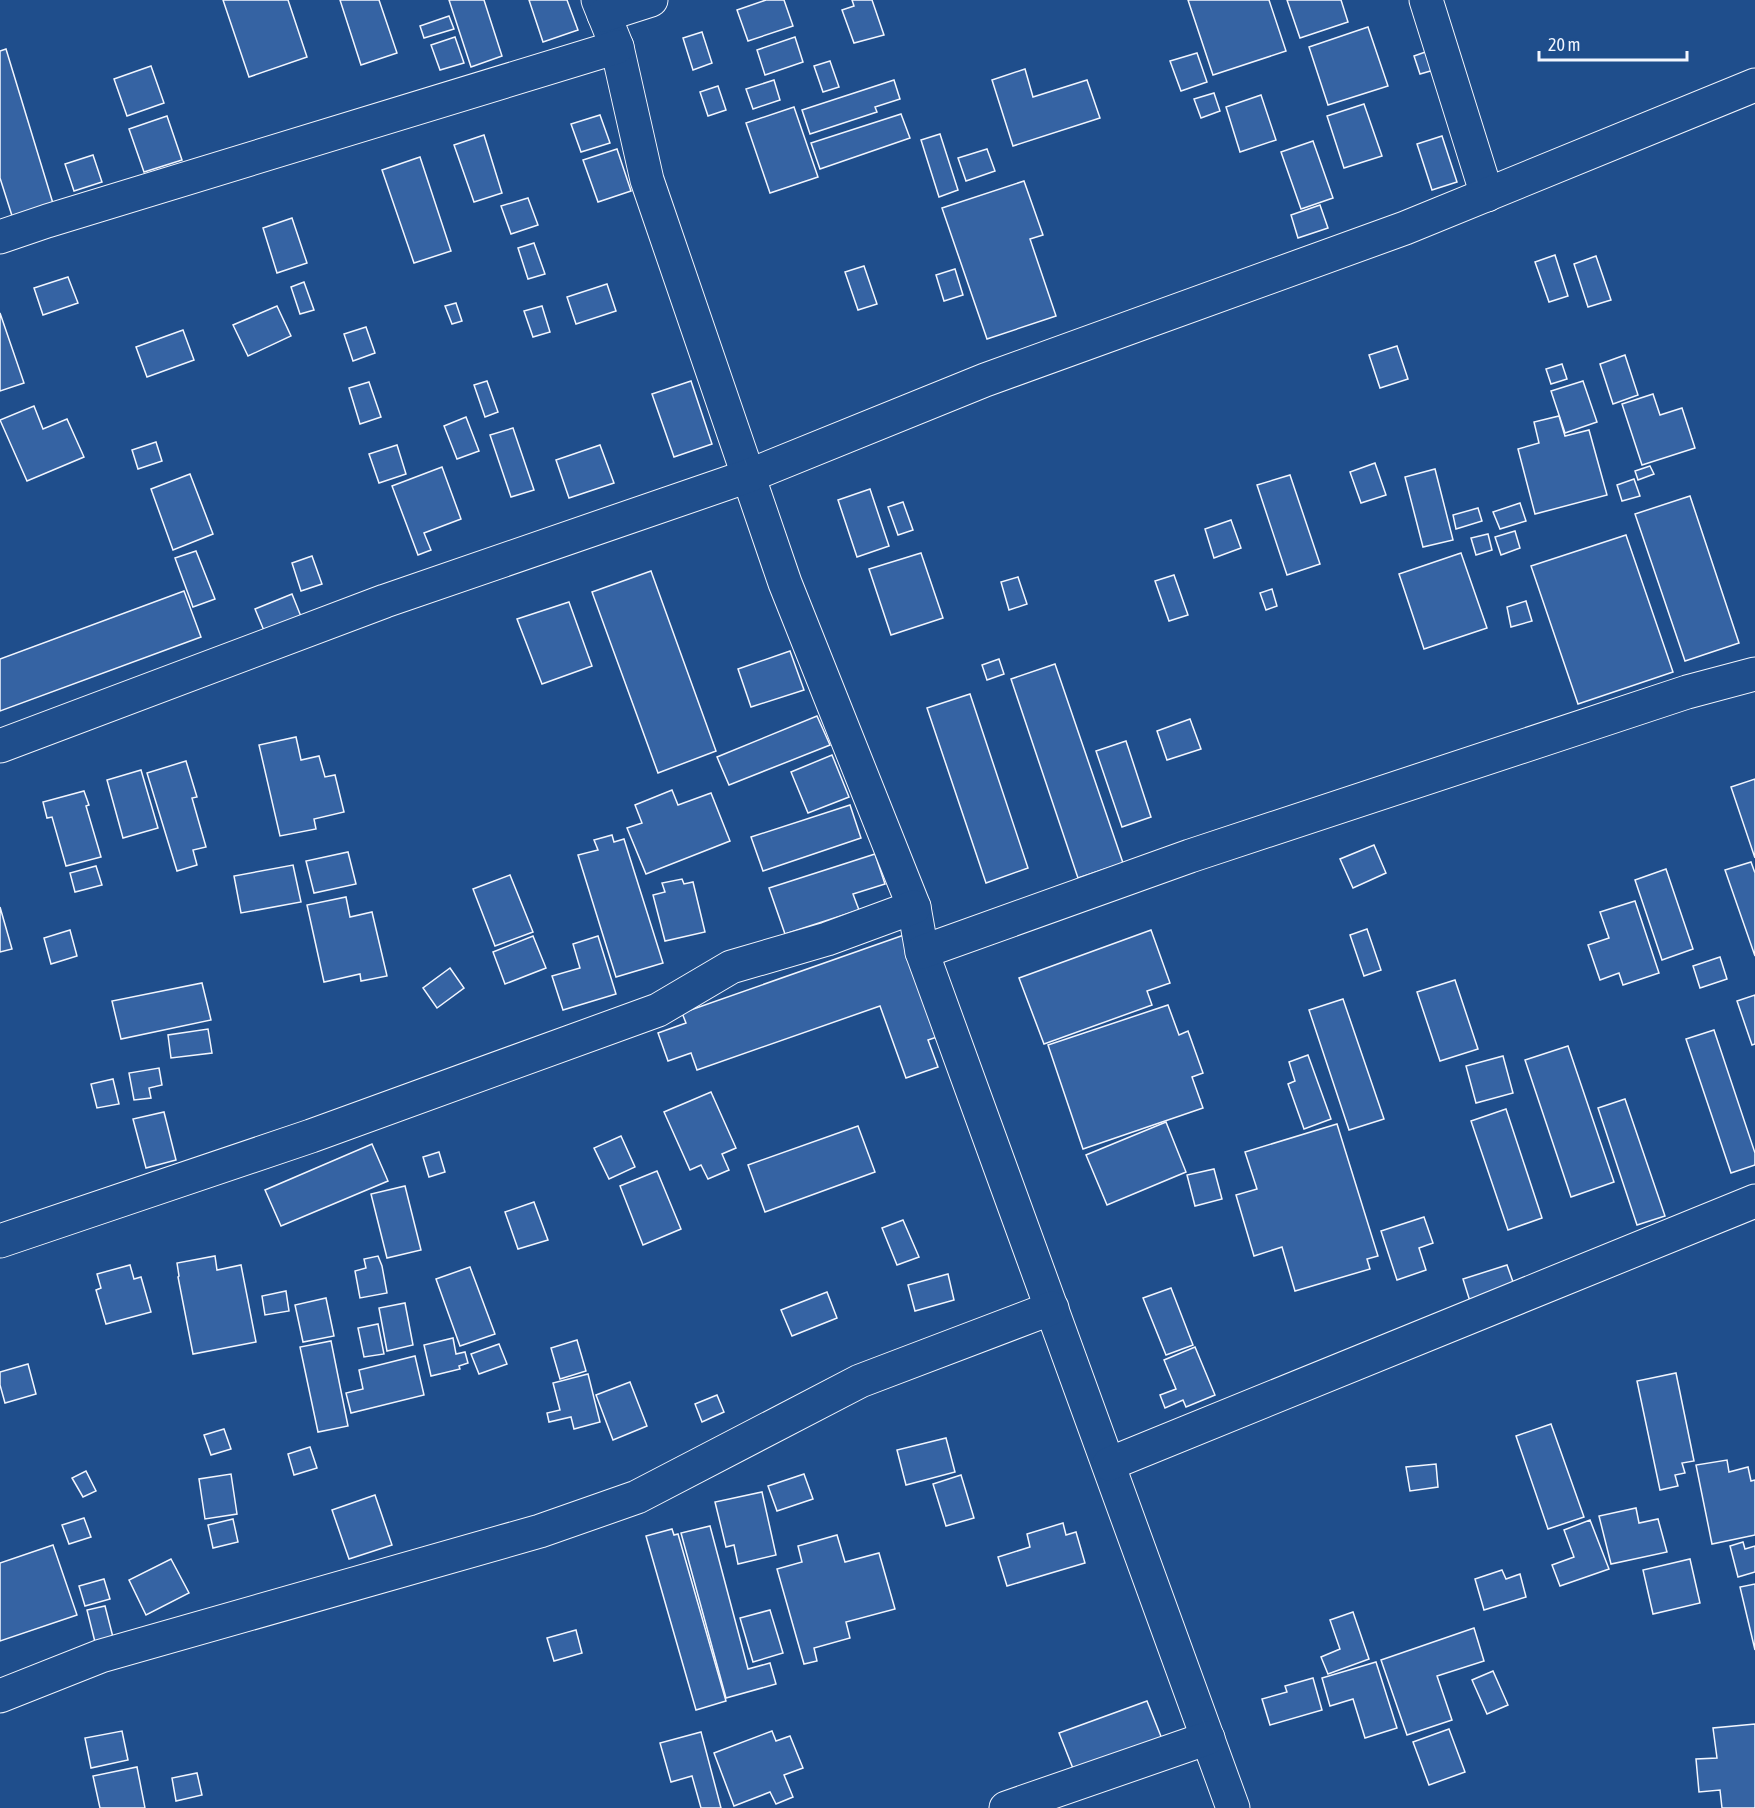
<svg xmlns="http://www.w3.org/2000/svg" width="1755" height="1808" viewBox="0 0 1755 1808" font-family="'Asap Condensed',sans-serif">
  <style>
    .building { fill: #3563a3; stroke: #f2f6ff; stroke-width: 1.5 }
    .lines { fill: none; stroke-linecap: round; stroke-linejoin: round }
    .minor-casing { stroke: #f2f6ff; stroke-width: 35 }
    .minor { stroke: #1f4e8c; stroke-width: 33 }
  </style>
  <rect width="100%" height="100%" fill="#1f4e8c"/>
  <g class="building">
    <path d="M223,0H288L307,57L249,77Z"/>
    <path d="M340,0H379L397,53L361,65Z"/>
    <path d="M449,0H484L502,56L471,67Z"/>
    <path d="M529,0H567L578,30L543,42Z"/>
    <path d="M766,0H784L793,26L748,41L737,10Z"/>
    <path d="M852,0H872L884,35L854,43L842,10L854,6Z"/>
    <path d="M1188,0H1269L1286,51L1213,75Z"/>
    <path d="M1287,0H1341L1348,22L1300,38Z"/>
    <path d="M449,16L454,29L424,38L420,26Z"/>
    <path d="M1368,27L1388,86L1328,105L1309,47Z"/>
    <path d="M702,32L712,63L693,70L683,38Z"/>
    <path d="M455,37L464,63L440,70L431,45Z"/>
    <path d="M795,37L803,62L765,75L757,50Z"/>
    <path d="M6,49L55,210L14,222L0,178V51Z"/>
    <path d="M1434,49L1441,68L1420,74L1414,56Z"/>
    <path d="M1197,53L1207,82L1181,91L1170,61Z"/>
    <path d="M830,61L839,87L823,92L814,66Z"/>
    <path d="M151,66L164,103L127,116L114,79Z"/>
    <path d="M1025,69L1033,97L1087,80L1100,118L1013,146L992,80Z"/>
    <path d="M774,80L780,100L753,109L746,89Z"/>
    <path d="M894,80L900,99L875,107L877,112L810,134L802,110Z"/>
    <path d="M718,86L726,110L708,116L700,92Z"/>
    <path d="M1214,93L1220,111L1201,118L1194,99Z"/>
    <path d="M1261,95L1276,140L1240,152L1226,107Z"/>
    <path d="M1364,104L1382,156L1344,168L1327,116Z"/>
    <path d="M794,107L818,177L770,193L746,123Z"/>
    <path d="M901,114L910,138L820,169L811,143Z"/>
    <path d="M600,115L610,143L581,152L571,124Z"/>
    <path d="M167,116L182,160L144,172L129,129Z"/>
    <path d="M940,134L958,190L939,197L921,140Z"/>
    <path d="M484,135L502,193L474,202L454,145Z"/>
    <path d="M1442,136L1457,182L1432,190L1417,144Z"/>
    <path d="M1313,141L1333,198L1301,209L1281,152Z"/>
    <path d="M617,149L631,191L598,202L583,160Z"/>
    <path d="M987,149L995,171L966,181L958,158Z"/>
    <path d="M93,155L102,182L74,191L65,164Z"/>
    <path d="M420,157L451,251L414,263L382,170Z"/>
    <path d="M1024,181L1043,235L1030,239L1056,316L987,339L942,208Z"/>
    <path d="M528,198L538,225L511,234L501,206Z"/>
    <path d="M1320,205L1328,228L1298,238L1291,215Z"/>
    <path d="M292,218L307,263L277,273L263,228Z"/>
    <path d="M534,243L545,274L528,279L518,248Z"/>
    <path d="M1555,255L1568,296L1549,302L1535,262Z"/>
    <path d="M1596,256L1611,300L1588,307L1574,264Z"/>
    <path d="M864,266L877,304L858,310L845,272Z"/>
    <path d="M955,269L963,295L944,301L936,275Z"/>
    <path d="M68,277L78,303L43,315L34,288Z"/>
    <path d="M304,282L314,310L300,314L291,287Z"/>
    <path d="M607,284L616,311L576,324L567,297Z"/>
    <path d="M456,303L462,321L452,324L445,306Z"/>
    <path d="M277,306L291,336L248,356L233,325Z"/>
    <path d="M542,306L550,332L533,337L524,311Z"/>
    <path d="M0,313L24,383L0,391Z"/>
    <path d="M366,327L375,353L353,361L344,334Z"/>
    <path d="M183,330L194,360L147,377L136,347Z"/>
    <path d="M1397,346L1408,379L1380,388L1369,355Z"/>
    <path d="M1625,355L1638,395L1613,404L1600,364Z"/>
    <path d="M1562,364L1567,379L1551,384L1546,369Z"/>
    <path d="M487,381L498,412L485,417L474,385Z"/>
    <path d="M691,381L712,444L674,457L652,394Z"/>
    <path d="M1583,381L1597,422L1565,433L1551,391Z"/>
    <path d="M369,382L381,417L360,424L349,388Z"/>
    <path d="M1653,394L1660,415L1682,408L1695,448L1642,465L1622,404Z"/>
    <path d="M34,406L43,429L67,419L84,457L27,481L0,420Z"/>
    <path d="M1559,416L1565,436L1589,430L1607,495L1535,514L1518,449L1539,443L1534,422Z"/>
    <path d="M466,417L479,451L457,459L444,426Z"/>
    <path d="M513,428L534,490L511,497L490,435Z"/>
    <path d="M156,442L162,461L138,469L132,450Z"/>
    <path d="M397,445L406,474L379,483L369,454Z"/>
    <path d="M600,445L614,483L569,498L556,460Z"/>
    <path d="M1375,463L1386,495L1361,503L1350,472Z"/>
    <path d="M1650,466L1654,474L1638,480L1635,471Z"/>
    <path d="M442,467L461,519L424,533L431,550L418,555L392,486Z"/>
    <path d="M1435,469L1453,540L1423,547L1405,477Z"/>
    <path d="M190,474L213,534L173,550L151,489Z"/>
    <path d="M1290,475L1320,564L1287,575L1257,485Z"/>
    <path d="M1634,479L1640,496L1622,501L1617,485Z"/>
    <path d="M870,489L889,546L857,557L838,500Z"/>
    <path d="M1690,496L1739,643L1685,661L1635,514Z"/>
    <path d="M903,502L913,530L898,535L888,507Z"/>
    <path d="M1520,503L1526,521L1500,529L1493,512Z"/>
    <path d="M1478,508L1482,521L1456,529L1453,515Z"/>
    <path d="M1231,520L1241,548L1214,558L1205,529Z"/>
    <path d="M1515,531L1520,548L1501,555L1495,537Z"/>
    <path d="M1488,534L1492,550L1476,555L1471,538Z"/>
    <path d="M1626,535L1673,672L1578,704L1531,566Z"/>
    <path d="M196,551L215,599L193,607L175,558Z"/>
    <path d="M921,553L943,618L891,635L869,569Z"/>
    <path d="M1461,553L1487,628L1424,649L1399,574Z"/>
    <path d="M312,556L322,584L301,591L292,563Z"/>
    <path d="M651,571L716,751L658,773L592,592Z"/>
    <path d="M1174,575L1188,615L1169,621L1155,581Z"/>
    <path d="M1018,577L1027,604L1009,610L1001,582Z"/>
    <path d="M1272,589L1277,606L1266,610L1260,593Z"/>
    <path d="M184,591L201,637L0,711V659Z"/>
    <path d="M292,594L302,619L265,633L255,609Z"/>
    <path d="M1526,601L1532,621L1511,627L1507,607Z"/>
    <path d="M569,602L592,666L542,684L517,619Z"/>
    <path d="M790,651L804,690L751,707L738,669Z"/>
    <path d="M999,659L1004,674L987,680L982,665Z"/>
    <path d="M1055,664L1123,863L1078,878L1011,679Z"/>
    <path d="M970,694L1028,868L986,883L927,708Z"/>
    <path d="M817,716L830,745L729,785L717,757Z"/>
    <path d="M1190,719L1201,749L1167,760L1157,731Z"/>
    <path d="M296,737L301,760L319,756L325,777L335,775L344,812L314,819L316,829L280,836L259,745Z"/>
    <path d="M1126,741L1151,817L1122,827L1096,751Z"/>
    <path d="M832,755L849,797L808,813L791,772Z"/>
    <path d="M186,761L197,797L192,798L206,847L193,850L197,865L177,871L147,773Z"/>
    <path d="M141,770L158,828L123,838L107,780Z"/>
    <path d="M1755,779V858L1731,787Z"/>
    <path d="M672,790L678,805L711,793L730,841L646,874L627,828L642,823L635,805Z"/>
    <path d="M84,791L89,805L86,806L101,857L66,866L52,817L47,818L43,802Z"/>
    <path d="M850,805L861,838L763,871L751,837Z"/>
    <path d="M612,835L614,842L624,839L663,963L616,977L578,855L598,850L594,840Z"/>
    <path d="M1374,845L1386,873L1353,888L1340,859Z"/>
    <path d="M348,852L356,884L314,893L306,861Z"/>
    <path d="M875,854L885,884L853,894L859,910L785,934L769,888Z"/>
    <path d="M1751,862L1755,873V956L1725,870Z"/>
    <path d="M293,865L301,902L241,913L234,876Z"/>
    <path d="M96,866L102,885L75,892L70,873Z"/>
    <path d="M1666,869L1693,949L1662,960L1635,880Z"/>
    <path d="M510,875L533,932L495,946L473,889Z"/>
    <path d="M682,879L684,884L693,882L705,932L665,941L653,895L665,892L662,883Z"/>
    <path d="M346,897L350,917L372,912L387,976L361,981L360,974L324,982L307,905Z"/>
    <path d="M1635,901L1659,973L1623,985L1619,973L1600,980L1588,945L1609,938L1600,912Z"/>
    <path d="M0,907L12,949L0,952Z"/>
    <path d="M1367,929L1381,970L1364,976L1350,935Z"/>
    <path d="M70,930L77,956L51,964L44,938Z"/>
    <path d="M1151,930L1170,983L1147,991L1152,1005L1044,1044L1019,978Z"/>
    <path d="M904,935L940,1036L928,1040L938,1067L906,1078L880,1006L697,1070L691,1053L668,1061L658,1033L686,1023L682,1013Z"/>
    <path d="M533,936L546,968L505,984L493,952Z"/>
    <path d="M598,936L616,994L563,1010L552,976L580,968L573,944Z"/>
    <path d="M1720,957L1727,979L1700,988L1693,966Z"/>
    <path d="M450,968L464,988L437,1008L423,988Z"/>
    <path d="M1455,980L1478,1049L1440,1061L1417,992Z"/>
    <path d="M202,983L211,1020L121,1039L112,1001Z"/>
    <path d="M1755,995V1044L1752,1045L1737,1001Z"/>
    <path d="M1343,999L1384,1119L1349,1130L1309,1010Z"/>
    <path d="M1168,1005L1179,1035L1188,1031L1203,1073L1192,1077L1203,1108L1083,1149L1048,1045Z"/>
    <path d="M208,1029L212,1053L171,1058L168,1035Z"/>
    <path d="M1714,1030L1755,1153V1165L1731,1173L1686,1039Z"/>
    <path d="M1568,1046L1614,1182L1571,1197L1525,1060Z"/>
    <path d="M1308,1055L1331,1119L1304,1129L1288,1084L1295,1081L1289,1062Z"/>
    <path d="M1503,1056L1513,1093L1476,1103L1466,1066Z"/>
    <path d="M159,1068L162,1085L149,1088L151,1098L134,1100L129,1073Z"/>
    <path d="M113,1079L119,1104L97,1108L91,1084Z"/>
    <path d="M711,1092L736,1148L722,1154L729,1170L708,1179L701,1165L690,1170L664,1112Z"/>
    <path d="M1625,1099L1665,1216L1637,1225L1598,1108Z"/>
    <path d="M1506,1109L1542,1218L1508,1230L1471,1121Z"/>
    <path d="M164,1112L176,1160L146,1168L133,1119Z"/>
    <path d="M1166,1122L1186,1172L1107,1205L1086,1155Z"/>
    <path d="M1337,1124L1378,1256L1367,1259L1370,1269L1295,1291L1282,1247L1254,1256L1236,1195L1257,1189L1245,1152Z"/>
    <path d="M858,1126L875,1172L765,1212L748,1165Z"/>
    <path d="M621,1136L635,1167L609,1179L594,1148Z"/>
    <path d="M372,1144L388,1181L281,1226L265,1190Z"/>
    <path d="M439,1152L445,1172L429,1177L423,1157Z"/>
    <path d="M1214,1169L1222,1199L1195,1206L1187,1175Z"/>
    <path d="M657,1171L681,1229L643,1245L620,1186Z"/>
    <path d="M405,1186L421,1250L387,1258L371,1194Z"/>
    <path d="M534,1202L548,1240L518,1249L505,1212Z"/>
    <path d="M1424,1217L1433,1243L1419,1248L1426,1270L1397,1280L1381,1231Z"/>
    <path d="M903,1220L919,1257L897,1265L882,1228Z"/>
    <path d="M215,1256L217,1270L241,1265L256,1342L193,1354L178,1277L179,1276L177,1263Z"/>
    <path d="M378,1256L382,1266L387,1293L360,1298L355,1271L366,1268L364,1259Z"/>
    <path d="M130,1265L134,1279L141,1277L151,1312L106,1324L96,1290L101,1288L97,1274Z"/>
    <path d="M1507,1265L1518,1296L1473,1311L1463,1279Z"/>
    <path d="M470,1267L495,1334L460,1346L436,1279Z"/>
    <path d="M948,1274L954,1300L915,1311L908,1285Z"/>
    <path d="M1171,1288L1193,1345L1166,1355L1143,1298Z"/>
    <path d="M286,1291L289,1311L265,1315L262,1296Z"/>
    <path d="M827,1292L837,1318L792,1336L781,1310Z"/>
    <path d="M326,1298L334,1336L303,1342L295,1305Z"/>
    <path d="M405,1303L413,1345L387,1351L379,1308Z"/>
    <path d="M378,1324L384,1354L364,1357L358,1328Z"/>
    <path d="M453,1338L456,1354L465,1352L468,1363L459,1366L460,1369L431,1376L424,1345Z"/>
    <path d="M577,1340L586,1371L560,1379L551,1348Z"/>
    <path d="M331,1341L348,1426L318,1432L300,1347Z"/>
    <path d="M499,1344L507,1364L479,1374L471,1354Z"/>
    <path d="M1195,1347L1215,1395L1186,1407L1183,1400L1165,1408L1160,1395L1176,1389L1164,1360Z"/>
    <path d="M415,1356L424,1395L351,1413L346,1393L363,1389L359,1370Z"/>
    <path d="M28,1364L36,1394L5,1403L0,1385V1372Z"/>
    <path d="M1676,1373L1694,1461L1682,1463L1685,1473L1675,1475L1678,1486L1660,1490L1637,1381Z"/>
    <path d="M588,1374L600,1422L574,1429L571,1417L549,1422L547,1413L560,1410L553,1383Z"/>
    <path d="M630,1382L647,1426L613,1440L596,1395Z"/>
    <path d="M717,1395L724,1412L702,1422L695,1404Z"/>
    <path d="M1551,1424L1584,1517L1548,1529L1516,1436Z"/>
    <path d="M224,1429L231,1449L211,1455L204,1435Z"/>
    <path d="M946,1438L955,1472L906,1485L897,1450Z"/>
    <path d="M310,1447L317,1468L294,1475L288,1454Z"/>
    <path d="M1727,1460L1729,1472L1748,1467L1751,1481L1755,1480V1535L1712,1544L1696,1465Z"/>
    <path d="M1436,1464L1438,1487L1410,1491L1406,1467Z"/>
    <path d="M86,1471L96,1491L83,1497L72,1478Z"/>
    <path d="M231,1474L237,1514L205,1519L199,1479Z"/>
    <path d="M804,1474L813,1499L777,1511L768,1486Z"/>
    <path d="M961,1475L974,1518L946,1526L933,1484Z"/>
    <path d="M762,1492L776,1555L738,1564L734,1545L726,1547L715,1502Z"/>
    <path d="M375,1495L392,1545L349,1559L332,1510Z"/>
    <path d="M1636,1508L1639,1523L1658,1519L1667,1552L1611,1564L1599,1516Z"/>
    <path d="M84,1518L91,1537L69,1544L62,1525Z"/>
    <path d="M233,1519L238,1542L213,1548L208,1525Z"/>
    <path d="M1590,1520L1609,1569L1560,1586L1552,1565L1574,1557L1564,1530Z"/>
    <path d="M1063,1523L1066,1535L1076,1532L1085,1563L1007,1586L998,1557L1030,1547L1027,1534Z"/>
    <path d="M710,1526L748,1669L770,1663L776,1684L726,1698L681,1533Z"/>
    <path d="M672,1529L674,1535L678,1534L726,1701L696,1710L646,1536Z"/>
    <path d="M837,1535L845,1562L879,1553L895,1609L846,1622L850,1638L814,1648L817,1661L804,1664L777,1569L802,1562L798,1546Z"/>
    <path d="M1743,1542L1745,1549L1755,1546V1572L1738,1577L1730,1546Z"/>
    <path d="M53,1545L77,1615L0,1641V1563Z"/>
    <path d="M171,1559L189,1593L146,1615L129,1580Z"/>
    <path d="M1690,1559L1700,1603L1653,1614L1643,1570Z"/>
    <path d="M1502,1570L1506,1579L1520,1574L1526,1597L1484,1610L1475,1579Z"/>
    <path d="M104,1579L110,1599L85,1606L79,1586Z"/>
    <path d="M1755,1584V1650L1740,1587Z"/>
    <path d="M105,1606L115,1645L97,1650L87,1610Z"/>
    <path d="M770,1610L783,1653L753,1662L740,1618Z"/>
    <path d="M1353,1612L1369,1659L1328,1674L1321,1657L1340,1649L1330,1620Z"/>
    <path d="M1474,1628L1484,1661L1437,1676L1452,1720L1407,1735L1381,1660Z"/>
    <path d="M576,1630L582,1653L554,1661L547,1638Z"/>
    <path d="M1376,1662L1397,1728L1365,1738L1353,1699L1330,1706L1322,1678Z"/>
    <path d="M1493,1671L1508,1705L1487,1714L1472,1680Z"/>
    <path d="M1313,1678L1322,1710L1270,1725L1262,1699L1287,1692L1285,1686Z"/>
    <path d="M1147,1701L1162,1739L1074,1771L1059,1733Z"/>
    <path d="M1755,1724V1808H1722L1720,1790L1699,1792L1696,1759L1717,1758L1713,1728Z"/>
    <path d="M1449,1729L1465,1772L1429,1785L1413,1742Z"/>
    <path d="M122,1731L128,1760L91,1768L85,1738Z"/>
    <path d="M772,1731L776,1741L790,1736L803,1768L784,1775L793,1797L776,1804L770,1792L734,1806L714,1753Z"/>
    <path d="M701,1732L721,1808H701L692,1776L671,1782L660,1743Z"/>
    <path d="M137,1767L145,1808H100L93,1776Z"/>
    <path d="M197,1773L202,1795L176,1801L172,1778Z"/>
  </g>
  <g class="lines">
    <g class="minor-casing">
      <g id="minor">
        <path d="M598,0L617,47L647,180L785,583L914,907L922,952L1233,1808"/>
        <path d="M1426,0L1487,195"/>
        <path d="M604,15L651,0"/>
        <path d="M0,237L47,221L617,47"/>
        <path d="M0,746L385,601L748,476L985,380L1405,228L1755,85"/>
        <path d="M922,952L1190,856L1687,692L1755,674"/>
        <path d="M0,1241L311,1136L658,1010L731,967L827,939L914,907"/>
        <path d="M1109,1464L1755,1201"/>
        <path d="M0,1696L101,1656L540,1531L637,1497L860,1381L1052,1308"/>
        <path d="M1006,1808L1208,1738"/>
      </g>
    </g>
    <use href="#minor" class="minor"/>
  </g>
  <path d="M1539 51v9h148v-9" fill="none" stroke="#f2f6ff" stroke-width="3"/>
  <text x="1548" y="51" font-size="18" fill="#f2f6ff" stroke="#1f4e8c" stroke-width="4.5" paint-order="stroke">20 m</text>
</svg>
